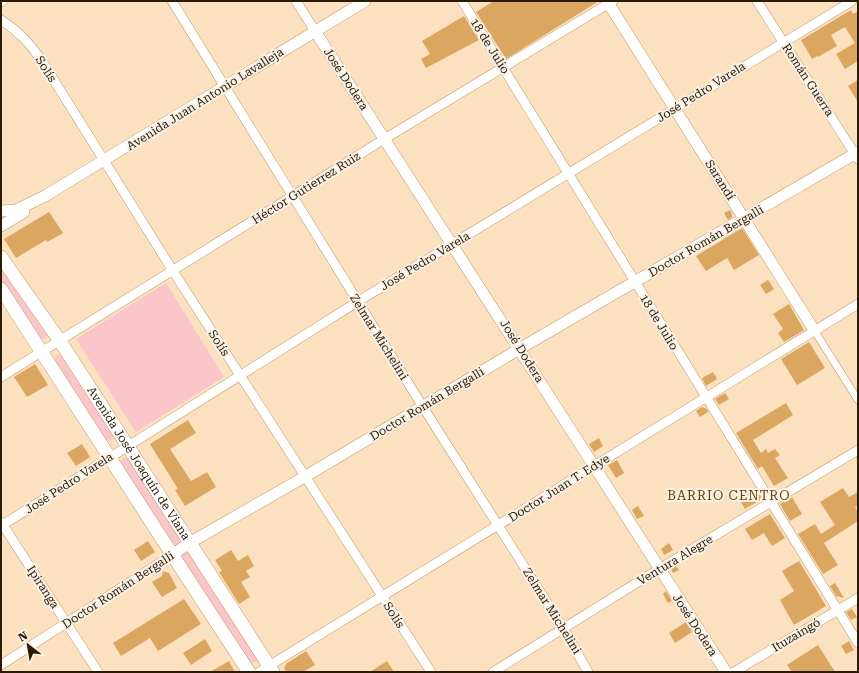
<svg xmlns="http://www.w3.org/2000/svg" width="859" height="673" viewBox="0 0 859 673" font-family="'Roboto Serif',serif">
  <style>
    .green { fill: #fbc6ca }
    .building { fill: #dba760 }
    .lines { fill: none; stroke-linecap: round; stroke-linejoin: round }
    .pedestrian-casing { stroke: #c29963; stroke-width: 8 }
    .minor-casing { stroke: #c29963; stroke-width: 10 }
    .tertiary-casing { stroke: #c29963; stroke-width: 12 }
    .secondary-casing { stroke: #c29963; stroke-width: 14 }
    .pedestrian { stroke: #fff; stroke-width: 7 }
    .minor { stroke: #fff; stroke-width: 9 }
    .tertiary { stroke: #fff; stroke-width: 11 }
    .secondary { stroke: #fff; stroke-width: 13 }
    .labels { text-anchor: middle; stroke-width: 4; stroke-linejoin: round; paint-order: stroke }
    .street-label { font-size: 12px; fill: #2b1b05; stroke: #faf1e6 }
    .neighbourhood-label { font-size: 13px; letter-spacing: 1px; fill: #684404; stroke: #faf1e6 }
  </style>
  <rect width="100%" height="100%" fill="#fbe1c0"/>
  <g class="green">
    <path d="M1,265L48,333L46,338L40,339L38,337L1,281Z"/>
    <path d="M166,283L224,377L136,432L76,339Z"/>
    <path d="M61,354L114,436L112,440L106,441L54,360L56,356Z"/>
    <path d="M128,457L185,541L175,549L120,463L123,458Z"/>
    <path d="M189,548L258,660L256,662H249L180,557V555Z"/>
  </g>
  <g class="building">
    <path d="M494,1H599L506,59L476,12Z"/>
    <path d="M851,10L853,14L858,11V61L845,69L836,54L855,43L845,27L831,35L837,46L818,57L817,56L812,59L801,40Z"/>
    <path d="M464,16L479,40L426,68L421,59L430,54L422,41Z"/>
    <path d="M858,80V102L848,86Z"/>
    <path d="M730,210L732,214V217L728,220L724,213Z"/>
    <path d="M49,212L63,233L47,242L46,240L16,258L4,239Z"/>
    <path d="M742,228L759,255L734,270L727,258L706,271L696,256Z"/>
    <path d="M768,280L774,289L766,294L760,285Z"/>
    <path d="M789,304L804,330L784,342L778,333L783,329L773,314Z"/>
    <path d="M809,342L825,368L797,385L781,359Z"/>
    <path d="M35,364L48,385L27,397L14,377Z"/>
    <path d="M713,372L717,379L706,386L702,378Z"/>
    <path d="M725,393L729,399L719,405L715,399Z"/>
    <path d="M786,403L793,415L753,440L761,453L766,449L768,453L775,449L780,455L775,458L788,478L774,486L762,466L758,469L736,433Z"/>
    <path d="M702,407L707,409L708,412L700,417L696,411Z"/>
    <path d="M188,420L196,433L170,449L191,481L207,472L216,487L185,506L175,490L178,489L150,444Z"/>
    <path d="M599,438L603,446L594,452L589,444Z"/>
    <path d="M82,444L90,457L76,466L67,453Z"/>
    <path d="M617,460L624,473L616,478L608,465Z"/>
    <path d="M755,488L761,497L760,500L745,509L739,498Z"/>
    <path d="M843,488L849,497L858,492V505L855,507L858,512V521L824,543L838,565L823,574L798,534L815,524L821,534L835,525L820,502Z"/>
    <path d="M792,497L802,514L790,521L780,504Z"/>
    <path d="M638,506L644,516L637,519L632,510Z"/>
    <path d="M770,514L785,538L772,546L764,533L752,540L745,529Z"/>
    <path d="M148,541L155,552L141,561L134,550Z"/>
    <path d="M669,543L673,550L664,555L661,549Z"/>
    <path d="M231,550L238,561L248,555L254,566L246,571L250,577L241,582L250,597L239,604L219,572L222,571L215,560Z"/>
    <path d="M799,561L826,606L794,625L780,600L794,591L782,571Z"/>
    <path d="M676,566L679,570L673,573L671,569Z"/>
    <path d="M163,571L169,573L177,588L162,597L152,582L162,576Z"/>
    <path d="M835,583L844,598L836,596L830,586Z"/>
    <path d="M666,591L672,601L668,603L663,594Z"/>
    <path d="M184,599L201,624L158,651L150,638L121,656L113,643Z"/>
    <path d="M852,609L857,617L851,620L846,612Z"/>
    <path d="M686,622L692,632L675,643L669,633Z"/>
    <path d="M205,639L212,651L191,665L183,653Z"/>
    <path d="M849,641L854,650L846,654L841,646Z"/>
    <path d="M818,645L835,672H792L787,665Z"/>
    <path d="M306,651L315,665L303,672H287L284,668L287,663Z"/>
    <path d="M229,661L235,672H210Z"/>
    <path d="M387,661L394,672H370Z"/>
  </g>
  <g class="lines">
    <g class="pedestrian-casing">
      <path id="pedestrian" d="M814,330L858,400"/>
    </g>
    <g class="minor-casing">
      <g id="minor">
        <path d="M172,1L423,407L563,628L588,672"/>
        <path d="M296,1L315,31"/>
        <path d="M462,1L858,643"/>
        <path d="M757,1L858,159"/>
        <path d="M1,2L3,1"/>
        <path d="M1,20C19,31 30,44 42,61L173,271L431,672"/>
        <path d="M1,377L386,138L613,1"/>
        <path d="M1,522L98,672"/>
        <path d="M1,526L357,302L852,1"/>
        <path d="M1,665L172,555"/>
        <path d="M259,672L858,304"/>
        <path d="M493,672L659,569L858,450"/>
        <path d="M734,672L858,598"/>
      </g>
    </g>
    <g class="tertiary-casing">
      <g id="tertiary">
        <path d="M607,1L814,330"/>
        <path d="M315,31L726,672"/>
        <path d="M1,211L16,210L45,196L365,1"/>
        <path d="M1,226L24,212"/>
        <path d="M172,555L191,542L306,476L526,345L858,152"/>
      </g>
    </g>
    <g class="secondary-casing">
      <g id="secondary">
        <path id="s1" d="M1,257L60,341L273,672"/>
        <path d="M1,289C84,417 165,545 249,672"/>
      </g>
    </g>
    <use href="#pedestrian" class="pedestrian"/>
    <use href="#minor" class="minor"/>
    <use href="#tertiary" class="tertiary"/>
    <use href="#secondary" class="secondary"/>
  </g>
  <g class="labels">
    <g class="street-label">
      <text transform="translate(490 46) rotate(58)" y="4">18 de Julio</text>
      <text transform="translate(46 69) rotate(57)" y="4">Solís</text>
      <text transform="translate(346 79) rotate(57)" y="4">José Dodera</text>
      <text transform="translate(808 80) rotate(57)" y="4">Román Guerra</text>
      <text transform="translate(701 92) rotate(-32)" y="4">José Pedro Varela</text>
      <text transform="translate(205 99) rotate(-32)" y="4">Avenida Juan Antonio Lavalleja</text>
      <text transform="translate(720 180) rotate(58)" y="4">Sarandí</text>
      <text transform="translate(306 188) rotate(-32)" y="4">Héctor Gutierrez Ruiz</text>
      <text transform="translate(706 241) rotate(-30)" y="4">Doctor Román Bergalli</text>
      <text transform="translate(425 261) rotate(-31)" y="4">José Pedro Varela</text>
      <text transform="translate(659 322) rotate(59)" y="4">18 de Julio</text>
      <text transform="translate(379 337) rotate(58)" y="4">Zelmar Michelini</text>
      <text transform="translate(219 343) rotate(57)" y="4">Solís</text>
      <text transform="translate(522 351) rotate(58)" y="4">José Dodera</text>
      <text transform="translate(427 404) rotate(-31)" y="4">Doctor Román Bergalli</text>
      <text dy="4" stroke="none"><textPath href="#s1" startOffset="248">Avenida José Joaquín de Viana</textPath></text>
      <text transform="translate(69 483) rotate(-33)" y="4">José Pedro Varela</text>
      <text transform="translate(559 488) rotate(-32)" y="4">Doctor Juan T. Edye</text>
      <text transform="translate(675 560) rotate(-31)" y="4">Ventura Alegre</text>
      <text transform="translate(43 587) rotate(57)" y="4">Ipiranga</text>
      <text transform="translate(118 590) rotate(-33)" y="4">Doctor Román Bergalli</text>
      <text transform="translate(552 611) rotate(58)" y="4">Zelmar Michelini</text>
      <text transform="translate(394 615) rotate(57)" y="4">Solís</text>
      <text transform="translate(695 625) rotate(57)" y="4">José Dodera</text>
      <text transform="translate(796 635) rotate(-31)" y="4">Ituzaingó</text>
    </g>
    <g class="neighbourhood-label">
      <text x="729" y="500">BARRIO CENTRO</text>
    </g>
  </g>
  <rect width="859" height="673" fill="none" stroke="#2b1b05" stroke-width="4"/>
  <g transform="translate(28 645) rotate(329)" stroke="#faf1e6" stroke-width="3" paint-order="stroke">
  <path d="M0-3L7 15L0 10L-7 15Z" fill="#2b1b05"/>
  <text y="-6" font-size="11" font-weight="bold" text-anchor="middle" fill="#2b1b05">N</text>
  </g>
</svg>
